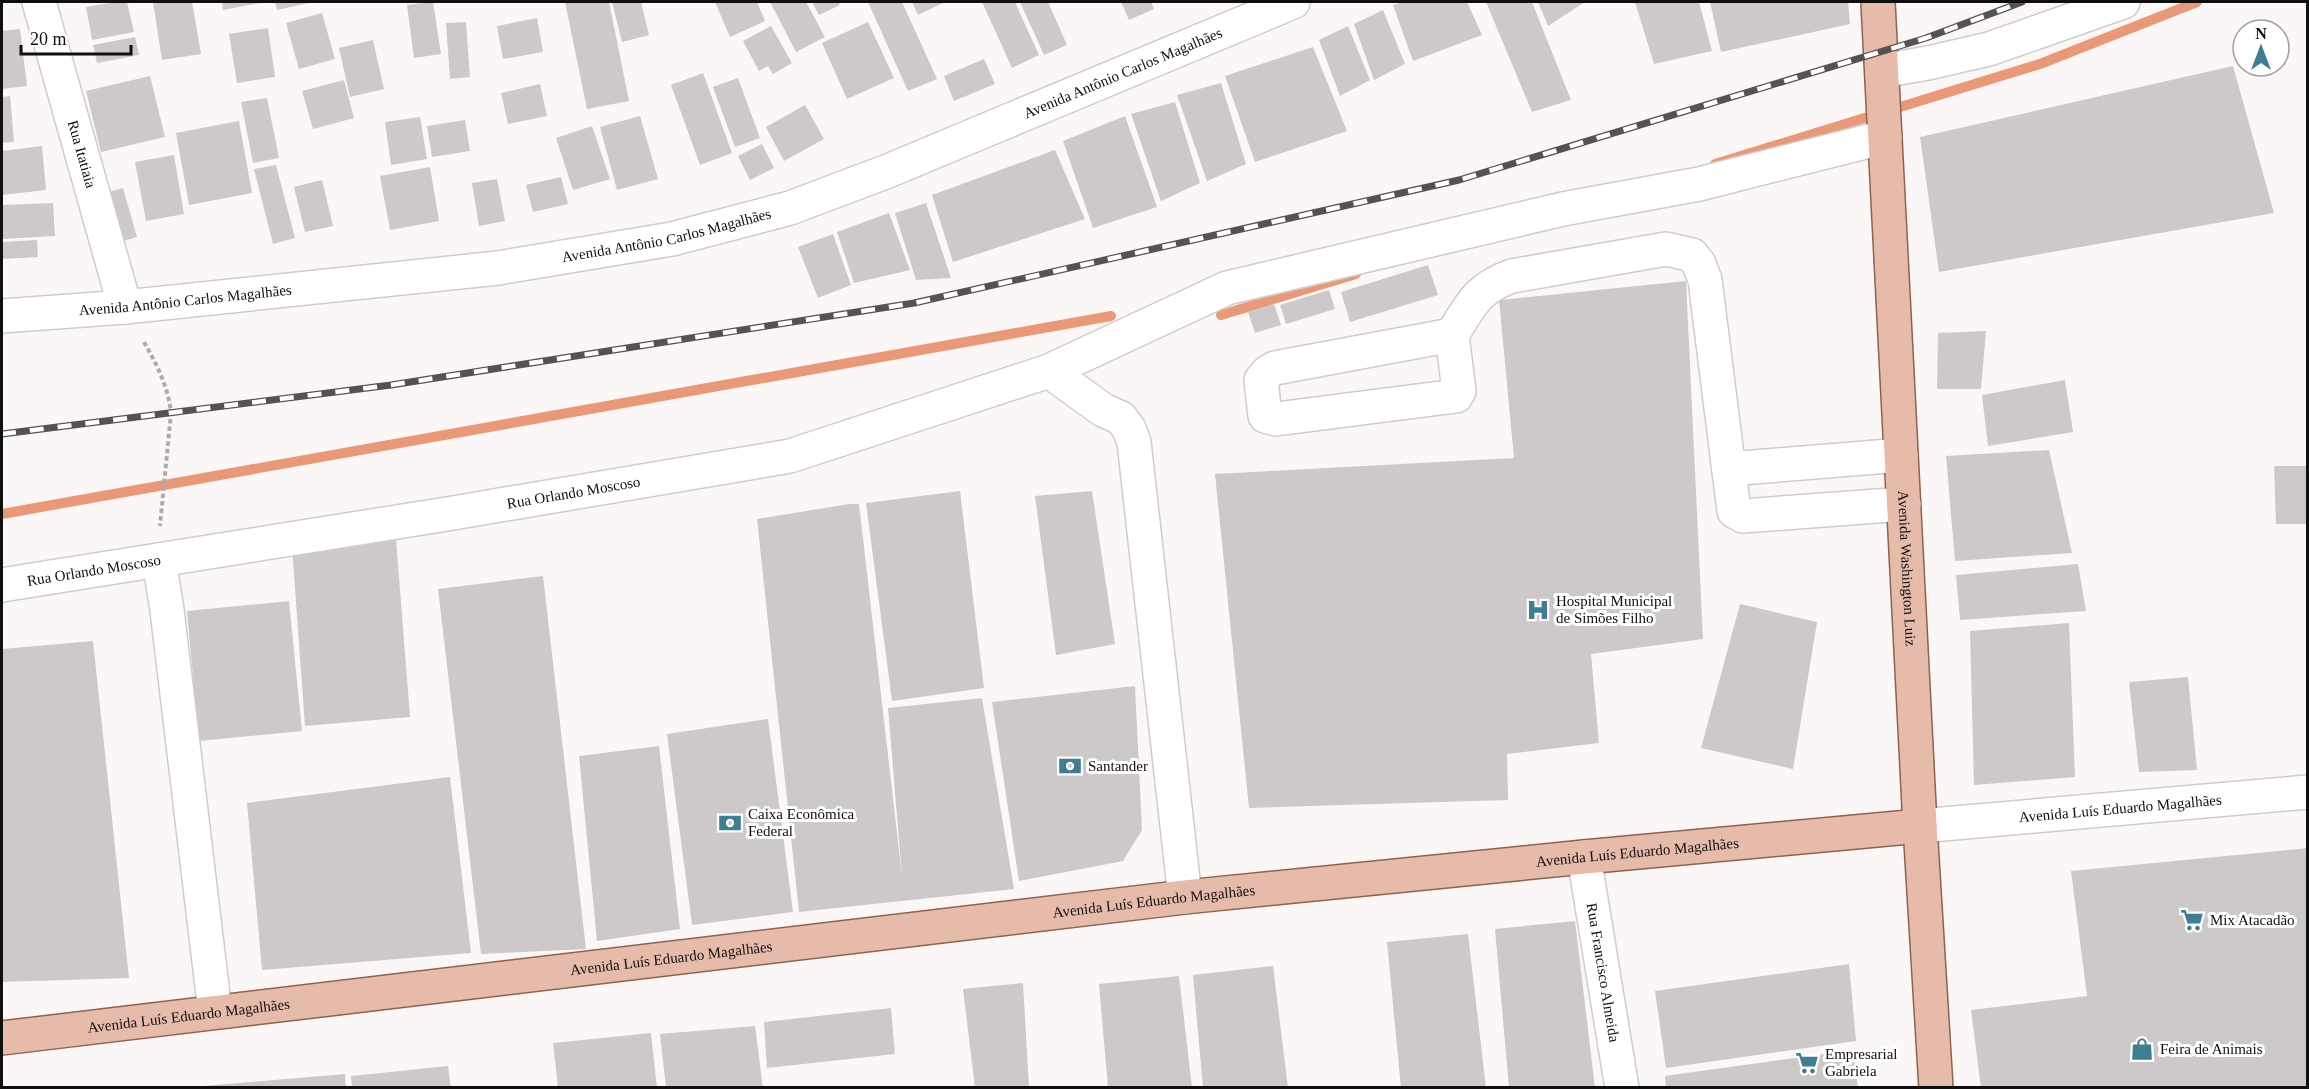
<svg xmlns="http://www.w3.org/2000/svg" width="2309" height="1089" viewBox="0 0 2309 1089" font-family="'Times New Roman',serif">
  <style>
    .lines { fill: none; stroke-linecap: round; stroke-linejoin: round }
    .stream { stroke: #ea9978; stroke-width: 10 }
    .building { fill: #cdc9c8 }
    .minor-casing { stroke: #d0cccb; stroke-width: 36 }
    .major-casing { stroke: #90614f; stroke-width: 36 }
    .path { stroke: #adaaaa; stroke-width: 4; stroke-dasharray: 4.5 3; stroke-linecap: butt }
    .minor { stroke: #fff; stroke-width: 33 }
    .major { stroke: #e6bbaa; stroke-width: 33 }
    .rail-casing { stroke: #555352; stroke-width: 7 }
    .rail { stroke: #fff; stroke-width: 4.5; stroke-dasharray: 14; stroke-linecap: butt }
    .labels { text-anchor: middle; stroke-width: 6; stroke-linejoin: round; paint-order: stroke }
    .street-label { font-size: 15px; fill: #100f0f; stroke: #fff }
    .poi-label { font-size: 15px; fill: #100f0f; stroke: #fff; text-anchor: start }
  </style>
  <rect width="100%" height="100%" fill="#fbf7f6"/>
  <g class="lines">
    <g class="stream">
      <path d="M1715,164L2040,64L2197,2"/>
      <path d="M1221,315L1356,274"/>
      <path d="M2,514L1111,316"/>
    </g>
  </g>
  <g class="building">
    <path d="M116,2H127L134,32L92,40L86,7Z"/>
    <path d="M153,2H192L201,54L162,60Z"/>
    <path d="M222,2H260V3L223,10Z"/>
    <path d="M275,2H313L277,10Z"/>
    <path d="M433,2L441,54L414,58L407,5Z"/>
    <path d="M565,2H609L629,101L587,109Z"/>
    <path d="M612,2H641L649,35L622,42Z"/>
    <path d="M715,2H757L765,21L730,37Z"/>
    <path d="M770,2H806L825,37L796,52Z"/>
    <path d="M812,2H838L840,5L819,15Z"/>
    <path d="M868,2H902L937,79L908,91Z"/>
    <path d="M912,2H945L918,15Z"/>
    <path d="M982,2H1015L1039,55L1012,68Z"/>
    <path d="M1020,2H1048L1067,45L1044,55Z"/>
    <path d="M1121,2H1151L1154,9L1129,20Z"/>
    <path d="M1403,2H1467L1482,35L1413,61L1393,5Z"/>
    <path d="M1486,2H1532L1571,100L1532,112Z"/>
    <path d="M1538,2H1585L1548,26Z"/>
    <path d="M1635,2H1699L1712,51L1654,64Z"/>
    <path d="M1710,2H1848L1850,24L1721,52Z"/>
    <path d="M1383,10L1405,64L1374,80L1354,24Z"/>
    <path d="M322,13L335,59L299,69L286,23Z"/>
    <path d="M537,18L543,52L503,59L497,26Z"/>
    <path d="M466,22L470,77L450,79L446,23Z"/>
    <path d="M868,22L894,78L847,99L822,43Z"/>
    <path d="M771,26L792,63L773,74L768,66L759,71L743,41Z"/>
    <path d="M1348,26L1370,80L1340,96L1319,40Z"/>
    <path d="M268,28L275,77L237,83L229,34Z"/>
    <path d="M20,29L27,86L2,89V31Z"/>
    <path d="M135,37L139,55L97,63L93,45Z"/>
    <path d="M373,40L384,89L350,97L339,48Z"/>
    <path d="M1313,47L1347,131L1255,162L1225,76Z"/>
    <path d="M984,59L995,84L954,101L944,76Z"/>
    <path d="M2233,66L2274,213L1939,272L1920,137Z"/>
    <path d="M703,73L732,153L700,165L671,85Z"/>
    <path d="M150,76L165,137L101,152L86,91Z"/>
    <path d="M738,78L760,138L735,147L713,87Z"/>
    <path d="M344,80L354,118L313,129L302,91Z"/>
    <path d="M1221,83L1246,164L1207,181L1177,95Z"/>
    <path d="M540,84L547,116L508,124L501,93Z"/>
    <path d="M10,96L14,142L2,143V97Z"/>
    <path d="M267,98L279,158L253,163L241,102Z"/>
    <path d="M1175,102L1200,183L1161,201L1131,114Z"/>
    <path d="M805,105L824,139L784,161L766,127Z"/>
    <path d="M640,116L658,179L617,190L600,127Z"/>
    <path d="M1125,116L1157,207L1093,228L1063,141Z"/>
    <path d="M420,117L427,159L391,165L385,122Z"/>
    <path d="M465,120L470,151L432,157L427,126Z"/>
    <path d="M239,121L252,193L189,205L176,133Z"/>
    <path d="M592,126L610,179L573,190L556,138Z"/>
    <path d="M762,144L774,168L750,180L738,156Z"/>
    <path d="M42,146L46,190L2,195V151Z"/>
    <path d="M1055,150L1085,219L953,262L932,195Z"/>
    <path d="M174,155L184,214L146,221L135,162Z"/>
    <path d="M276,165L295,238L273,244L254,169Z"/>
    <path d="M430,167L439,221L390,230L380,176Z"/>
    <path d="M561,177L568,204L533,212L526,185Z"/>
    <path d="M497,179L505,221L479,226L472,183Z"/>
    <path d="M322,180L333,226L305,232L294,187Z"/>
    <path d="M123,188L137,237L116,243L101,194Z"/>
    <path d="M53,203L55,236L2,239V205Z"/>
    <path d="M926,203L951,278L916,280L895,213Z"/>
    <path d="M889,213L910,270L854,283L837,232Z"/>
    <path d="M833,234L851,285L818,298L798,247Z"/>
    <path d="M37,240L38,257L2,259V242Z"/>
    <path d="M1428,265L1438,295L1350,322L1341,292Z"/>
    <path d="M1686,281L1703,639L1591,654L1599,743L1507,754L1508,800L1249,808L1215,474L1514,458L1499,300Z"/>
    <path d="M1329,290L1335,309L1286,324L1280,305Z"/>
    <path d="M1274,304L1281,325L1255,333L1248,312Z"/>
    <path d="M1986,331L1981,389H1937L1938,333Z"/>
    <path d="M2065,380L2073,432L1988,446L1982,395Z"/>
    <path d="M2049,450L2072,553L1955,561L1946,456Z"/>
    <path d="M2274,466H2308V524H2276Z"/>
    <path d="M960,491L984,688L892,701L866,503Z"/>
    <path d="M1092,491L1115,644L1056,655L1035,496Z"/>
    <path d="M849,504H859L902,876L888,708L982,698L1014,889L799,912L757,519Z"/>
    <path d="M396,539L410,717L305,726L292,547Z"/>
    <path d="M2078,564L2086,611L1960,620L1956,575Z"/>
    <path d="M543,576L586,949L481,954L438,589Z"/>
    <path d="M289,601L302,731L199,741L187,611Z"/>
    <path d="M1740,604L1817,622L1793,769L1701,748Z"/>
    <path d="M2069,623L2075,777L1974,785L1970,631Z"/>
    <path d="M93,641L129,978L2,982V649Z"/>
    <path d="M2188,677L2197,770L2139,772L2129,682Z"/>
    <path d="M1135,686L1142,830L1123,861L1019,881L992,702Z"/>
    <path d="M768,719L793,912L692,925L667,734Z"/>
    <path d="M659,746L680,929L597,941L579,756Z"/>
    <path d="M450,777L471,953L262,970L247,803Z"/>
    <path d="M2308,848V1088H1981L1971,1010L2087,996L2071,871Z"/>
    <path d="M1575,921L1595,1088H1509L1495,929Z"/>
    <path d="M1468,934L1486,1088H1401L1387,942Z"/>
    <path d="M1849,964L1856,1041L1666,1068L1655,991Z"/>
    <path d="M1273,966L1288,1088H1203L1193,975Z"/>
    <path d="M1179,976L1192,1088H1108L1099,984Z"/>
    <path d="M1023,983L1029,1088H975L963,989Z"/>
    <path d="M891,1008L895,1054L767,1068L764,1022Z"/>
    <path d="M755,1026L763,1088H666L660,1034Z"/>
    <path d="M651,1033L657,1088H558L553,1043Z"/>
    <path d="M1853,1050L1858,1088H1666L1665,1076Z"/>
    <path d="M448,1066L451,1088H352L351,1076Z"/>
    <path d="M345,1074L346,1088H203V1086Z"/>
  </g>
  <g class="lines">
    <g class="minor-casing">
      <g id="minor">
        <path id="s1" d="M39,2L125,307"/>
        <path d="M1882,71L1928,63L1989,49L2123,2"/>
        <path id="s2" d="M2,316L125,307L498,268L672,239L790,208L888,171L1293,2"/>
        <path d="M1452,335L1275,368L1268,372L1261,380L1265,416L1276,419L1456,396L1459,391L1452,335C1470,306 1477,288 1512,276L1666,249L1692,255L1699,264L1705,280L1734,511L1743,516L1904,504"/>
        <path d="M1049,371L1103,410L1121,418L1129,429L1134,442L1185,897"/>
        <path d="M1729,469L1901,455"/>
        <path d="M159,560L167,610L215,1012"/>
        <path id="s3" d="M2,585L447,514L790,456L1049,371L1227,288L1563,209L1699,184L1885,137"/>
        <path id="s4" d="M1920,826L2308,792"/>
        <path id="s5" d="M1584,857L1622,1088"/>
      </g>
    </g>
    <g class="major-casing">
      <g id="major">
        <path id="s6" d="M1878,2L1920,826L1936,1088"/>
        <path id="s7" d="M2,1038L1185,897L1584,857L1920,826"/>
      </g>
    </g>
    <path class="path" d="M144,342C157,365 168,386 171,413L160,526"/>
    <use href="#minor" class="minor"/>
    <use href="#major" class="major"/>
    <g class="rail-casing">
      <path id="rail" d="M2,434L391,385L914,303L1459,180L1926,38L2022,2"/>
    </g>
    <use href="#rail" class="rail"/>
  </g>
  <defs>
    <g id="hospital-bare" transform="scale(1.8)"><path d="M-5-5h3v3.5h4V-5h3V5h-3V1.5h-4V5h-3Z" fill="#3f7d92" stroke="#fff" stroke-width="2.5" paint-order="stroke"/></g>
    <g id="bank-bare" transform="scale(1.8)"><path d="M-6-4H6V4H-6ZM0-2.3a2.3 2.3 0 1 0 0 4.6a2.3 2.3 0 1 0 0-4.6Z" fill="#3f7d92" stroke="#fff" stroke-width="2.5" paint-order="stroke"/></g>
    <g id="supermarket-bare" transform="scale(1.8)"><path d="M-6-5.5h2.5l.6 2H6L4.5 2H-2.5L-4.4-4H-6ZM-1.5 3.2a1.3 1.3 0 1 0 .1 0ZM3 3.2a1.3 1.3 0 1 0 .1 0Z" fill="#3f7d92" stroke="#fff" stroke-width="2.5" paint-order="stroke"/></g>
    <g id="shop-bare" transform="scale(1.8)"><path d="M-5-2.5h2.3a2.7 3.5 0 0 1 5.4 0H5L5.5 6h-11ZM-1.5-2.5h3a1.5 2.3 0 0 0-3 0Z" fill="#3f7d92" stroke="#fff" stroke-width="2.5" paint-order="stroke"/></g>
  </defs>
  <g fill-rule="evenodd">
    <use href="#hospital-bare" x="1538" y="610"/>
    <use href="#bank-bare" x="1070" y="766"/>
    <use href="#bank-bare" x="730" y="823"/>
    <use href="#supermarket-bare" x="2192" y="920"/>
    <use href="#shop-bare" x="2142" y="1049"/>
    <use href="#supermarket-bare" x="1807" y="1063"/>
  </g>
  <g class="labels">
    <g class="street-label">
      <text dy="5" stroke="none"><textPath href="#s2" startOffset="1156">Avenida Antônio Carlos Magalhães</textPath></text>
      <text dy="5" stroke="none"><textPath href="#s1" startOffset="158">Rua Itatiaia</textPath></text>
      <text dy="5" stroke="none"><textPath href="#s2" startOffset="670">Avenida Antônio Carlos Magalhães</textPath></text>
      <text dy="5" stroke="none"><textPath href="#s2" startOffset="184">Avenida Antônio Carlos Magalhães</textPath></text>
      <text dy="5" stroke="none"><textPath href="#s3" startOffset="579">Rua Orlando Moscoso</textPath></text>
      <text dy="5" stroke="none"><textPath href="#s6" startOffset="567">Avenida Washington Luiz</textPath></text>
      <text dy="5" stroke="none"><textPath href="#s3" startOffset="93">Rua Orlando Moscoso</textPath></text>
      <text dy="5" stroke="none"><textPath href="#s4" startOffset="201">Avenida Luís Eduardo Magalhães</textPath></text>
      <text dy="5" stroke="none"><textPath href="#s7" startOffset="1646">Avenida Luís Eduardo Magalhães</textPath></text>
      <text dy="5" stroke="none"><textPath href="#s7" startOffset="1160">Avenida Luís Eduardo Magalhães</textPath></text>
      <text dy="5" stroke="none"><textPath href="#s7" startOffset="674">Avenida Luís Eduardo Magalhães</textPath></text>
      <text dy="5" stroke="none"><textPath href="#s5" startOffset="117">Rua Francisco Almeida</textPath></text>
      <text dy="5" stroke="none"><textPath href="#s7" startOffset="188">Avenida Luís Eduardo Magalhães</textPath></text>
    </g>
    <g class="poi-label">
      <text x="1556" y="606">Hospital Municipal<tspan x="1556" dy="17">de Simões Filho</tspan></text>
      <text x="1088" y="771">Santander</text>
      <text x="748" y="819">Caixa Econômica<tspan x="748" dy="17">Federal</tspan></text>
      <text x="2210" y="925">Mix Atacadão</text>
      <text x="2160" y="1054">Feira de Animais</text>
      <text x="1825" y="1059">Empresarial<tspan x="1825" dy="17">Gabriela</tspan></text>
    </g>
  </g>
  <rect width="2309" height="1089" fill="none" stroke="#100f0f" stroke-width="6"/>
  <g transform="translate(2261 48)"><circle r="28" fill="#ffffff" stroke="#9f9f9f" stroke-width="1.5"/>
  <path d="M0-4.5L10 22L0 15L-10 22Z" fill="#3f7d92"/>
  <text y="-9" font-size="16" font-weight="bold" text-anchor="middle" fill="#100f0f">N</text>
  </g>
  <path d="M21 45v9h110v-9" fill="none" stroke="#100f0f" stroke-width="3"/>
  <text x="30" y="45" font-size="18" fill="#100f0f" stroke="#ffffff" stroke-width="4.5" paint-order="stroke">20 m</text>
</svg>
